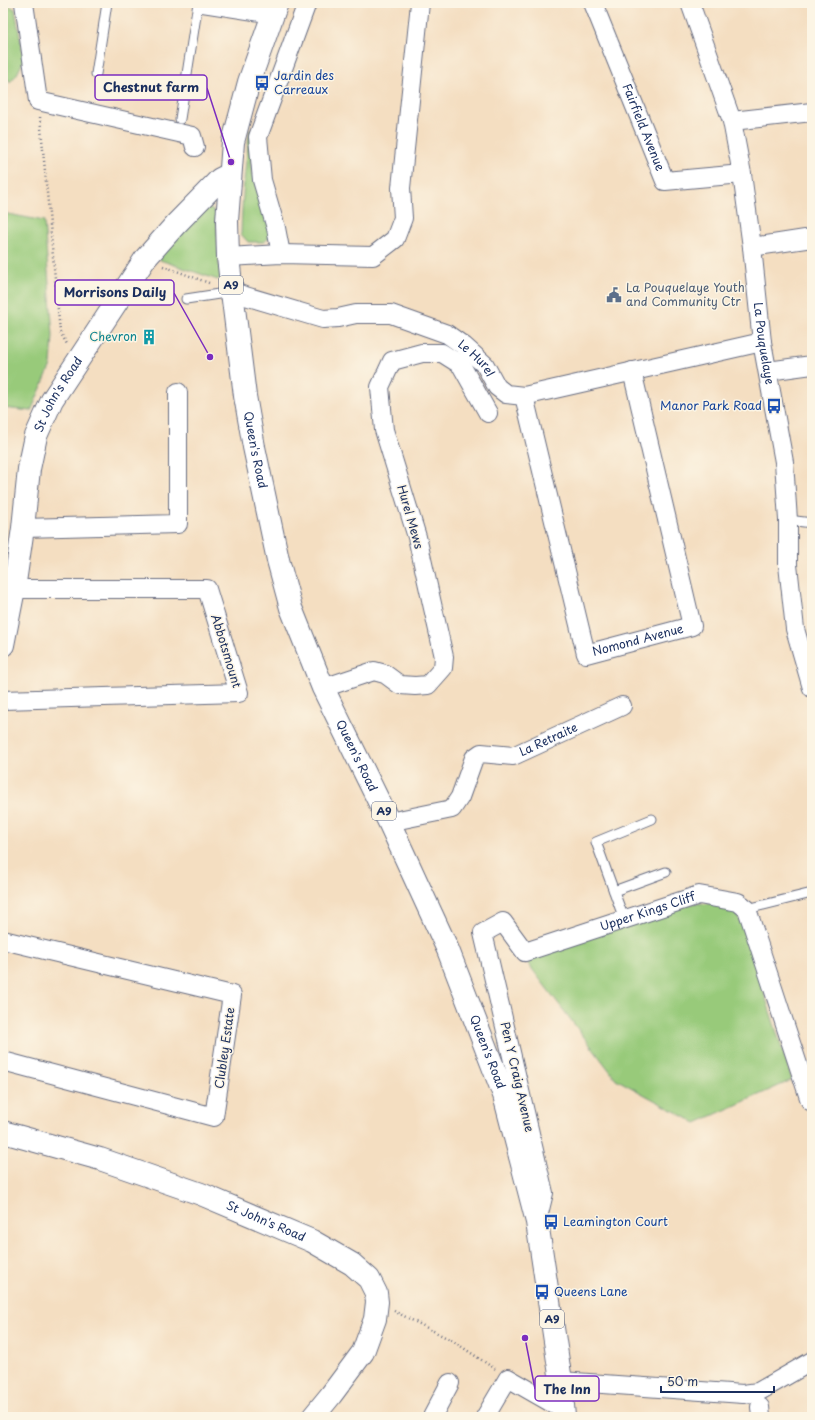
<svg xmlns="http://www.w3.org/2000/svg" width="815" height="1420" viewBox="0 0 815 1420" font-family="'Playpen Sans',sans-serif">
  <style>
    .green { fill: #98ca7a; stroke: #5a7c6c }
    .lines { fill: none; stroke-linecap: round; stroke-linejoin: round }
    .lane-casing { stroke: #676c81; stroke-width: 11 }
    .street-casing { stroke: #676c81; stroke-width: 20 }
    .secondary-casing { stroke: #676c81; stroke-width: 24 }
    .primary-casing { stroke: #676c81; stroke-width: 24 }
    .path { stroke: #676c81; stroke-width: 2.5; stroke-dasharray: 1 3; stroke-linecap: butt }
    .lane { stroke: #fff; stroke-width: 9 }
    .street { stroke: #fff; stroke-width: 18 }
    .secondary { stroke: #fff; stroke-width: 22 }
    .primary { stroke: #fff; stroke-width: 22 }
    .labels { text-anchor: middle; stroke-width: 3; stroke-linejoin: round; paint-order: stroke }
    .shield { fill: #fcf5e5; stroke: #5e6a86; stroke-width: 1 }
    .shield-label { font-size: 11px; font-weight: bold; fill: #1b2f5e }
    .transit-label { font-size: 12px; fill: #164399; stroke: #fcf5e5; text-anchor: start }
    .street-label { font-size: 12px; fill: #1b2f5e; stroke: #fcf5e5 }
    .service-label { font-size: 12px; fill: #4e5e75; stroke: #fcf5e5; text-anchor: start }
    .culture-label { font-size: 12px; fill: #0d838f; stroke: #fcf5e5; text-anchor: end }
    .leader { fill: none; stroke: #7b2cbf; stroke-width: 1.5 }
    .callout-dot { fill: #7b2cbf; stroke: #fcf5e5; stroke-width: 1.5 }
    .callout { fill: #fcf5e5; stroke: #7b2cbf; stroke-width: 1.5 }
    .callout-label { font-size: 13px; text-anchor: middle; font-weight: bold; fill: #1b2f5e }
  </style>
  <rect width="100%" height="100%" fill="#fcf5e5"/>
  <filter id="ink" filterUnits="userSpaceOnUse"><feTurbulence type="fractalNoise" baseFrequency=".025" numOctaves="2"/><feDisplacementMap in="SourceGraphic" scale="8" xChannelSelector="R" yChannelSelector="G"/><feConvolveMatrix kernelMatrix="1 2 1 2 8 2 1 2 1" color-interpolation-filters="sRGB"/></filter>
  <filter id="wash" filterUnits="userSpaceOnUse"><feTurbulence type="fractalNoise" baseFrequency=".012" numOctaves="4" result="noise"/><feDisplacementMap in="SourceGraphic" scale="16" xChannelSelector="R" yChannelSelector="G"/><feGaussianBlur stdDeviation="0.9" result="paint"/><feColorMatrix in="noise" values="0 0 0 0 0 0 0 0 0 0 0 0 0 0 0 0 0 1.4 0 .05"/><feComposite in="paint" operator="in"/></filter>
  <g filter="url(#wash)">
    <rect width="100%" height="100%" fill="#f4dec1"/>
    <g class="green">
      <path d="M10,6L15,9L24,60L17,74L10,82L3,72V7Z"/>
      <path d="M250,130L254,131L251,151V168L272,232L269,238L264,242H248L241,234C242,199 245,165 250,130Z"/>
      <path d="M204,208H209L214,211L216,215L220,278L218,280L163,261L160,260L158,254Z"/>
      <path d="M3,213L44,221L53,335L51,365L31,411L3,408Z"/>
      <path d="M695,903L715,904L736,912L745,933L792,1080L696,1123L616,1079L526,961L586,938Z"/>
    </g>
  </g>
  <g filter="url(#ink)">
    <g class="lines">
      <g class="lane-casing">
        <g id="lane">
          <path d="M96,74L107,3"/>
          <path d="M180,119L198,3"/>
          <path d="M186,299L232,292"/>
          <path d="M788,520L812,523"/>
          <path d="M614,891L666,872"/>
          <path d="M747,909L812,893"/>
          <path d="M624,919L596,842L652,819"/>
        </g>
      </g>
      <g class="street-casing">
        <g id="street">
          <path d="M24,3L38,101L192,136L195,147"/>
          <path d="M203,3L273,14"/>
          <path id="s1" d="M593,3L665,181L742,174"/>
          <path id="s2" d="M690,3L732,121L742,174L752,247L762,342L784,462L788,520V565L795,629L812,688"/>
          <path d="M732,121L812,112"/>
          <path d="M752,247L812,238"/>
          <path d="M281,254L276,228L262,180L258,137L307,3"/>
          <path d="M228,257L281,254L373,256L395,239L403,218L401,188L420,3"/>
          <path id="s3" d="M232,292L323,319L338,318L356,314H391L447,334L464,346L485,365L497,387L506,394L524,396L762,342"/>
          <path d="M768,371L812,365"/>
          <path id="s4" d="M524,396L586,654L692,626L632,371"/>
          <path d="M23,528L178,524V392"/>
          <path d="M323,688L374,671L385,674L400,685L415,686L428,685L443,668L444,657L417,537L384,430L380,387L392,361L422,353H442L461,365L488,413"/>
          <path d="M3,700L239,693L207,589H14"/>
          <path id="s5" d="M389,822L452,809L460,797L474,758L481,753L513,756L622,706"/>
          <path d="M3,940L232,995L214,1117L3,1061"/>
          <path id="s6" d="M537,1222L544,1193L483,933L503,922L525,952L699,895L738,902L747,909L810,1101L812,1099"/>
          <path d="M561,1381L743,1394L758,1392L812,1361"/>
          <path d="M760,1407L761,1417"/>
          <path d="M432,1417L450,1383"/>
          <path d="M485,1417L508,1378L564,1410"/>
        </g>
      </g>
      <g class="secondary-casing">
        <g id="secondary">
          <path id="s7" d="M3,645L14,589L23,528L29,469L36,436L52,400L145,259L176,224L220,179L230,174"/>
          <path id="s8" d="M3,1132L100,1159L201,1194L312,1241L352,1264L369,1279L376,1293L377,1302L375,1319L363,1352L331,1395L313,1417"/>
        </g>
      </g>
      <g class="primary-casing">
        <g id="primary">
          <path id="s9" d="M277,3L249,82L233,142L227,221L228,257L232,292L245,396L254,447L278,560L291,608L323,688L389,822L448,950L504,1095L537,1222L561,1381L564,1417"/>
        </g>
      </g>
      <g class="path">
        <path d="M40,117L60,332L67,344"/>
        <path d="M3,124H10"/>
        <path d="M163,266L209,283"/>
        <path d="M394,1311L453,1341L495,1369"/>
      </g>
      <use href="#lane" class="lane"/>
      <use href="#street" class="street"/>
      <use href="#secondary" class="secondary"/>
      <use href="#primary" class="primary"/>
    </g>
  </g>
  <defs>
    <g id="bus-bare" transform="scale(1.2)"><path d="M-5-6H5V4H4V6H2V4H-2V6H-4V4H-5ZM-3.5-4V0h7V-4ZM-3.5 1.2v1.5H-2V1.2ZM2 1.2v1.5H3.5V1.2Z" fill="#1a4fb4" stroke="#fcf5e5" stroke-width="2.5" paint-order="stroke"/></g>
    <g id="civic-bare" transform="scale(1.2)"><path d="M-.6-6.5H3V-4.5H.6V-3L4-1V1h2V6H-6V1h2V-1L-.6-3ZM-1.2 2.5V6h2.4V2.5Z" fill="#5c6f8a" stroke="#fcf5e5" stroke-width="2.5" paint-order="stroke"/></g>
    <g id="building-bare" transform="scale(1.2)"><path d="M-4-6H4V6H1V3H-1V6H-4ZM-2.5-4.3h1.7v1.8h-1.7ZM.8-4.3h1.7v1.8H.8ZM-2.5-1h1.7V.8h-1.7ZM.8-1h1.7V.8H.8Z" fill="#0f9aa8" stroke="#fcf5e5" stroke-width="2.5" paint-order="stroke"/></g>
  </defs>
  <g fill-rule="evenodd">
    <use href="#bus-bare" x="262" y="83"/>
    <use href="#civic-bare" x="614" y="295"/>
    <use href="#building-bare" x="149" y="337"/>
    <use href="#bus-bare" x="774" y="406"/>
    <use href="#bus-bare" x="551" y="1222"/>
    <use href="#bus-bare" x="542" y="1292"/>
  </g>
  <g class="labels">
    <g class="shield">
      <rect x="219" y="276" width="24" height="18" rx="3"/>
      <rect x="372" y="802" width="24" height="18" rx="3"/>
      <rect x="540" y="1310" width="24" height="18" rx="3"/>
    </g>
    <g class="shield-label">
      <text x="231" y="289">A9</text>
      <text x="384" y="815">A9</text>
      <text x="552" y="1323">A9</text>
    </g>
    <g class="transit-label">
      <text x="274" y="80">Jardin des<tspan x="274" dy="14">Carreaux</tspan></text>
      <text x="762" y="410" text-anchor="end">Manor Park Road</text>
      <text x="563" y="1226">Leamington Court</text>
      <text x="554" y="1296">Queens Lane</text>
    </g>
    <g class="street-label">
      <text dy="4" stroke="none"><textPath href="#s1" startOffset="134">Fairfield Avenue</textPath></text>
      <text dy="4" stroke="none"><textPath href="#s2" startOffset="350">La Pouquelaye</textPath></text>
      <text dy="4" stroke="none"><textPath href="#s3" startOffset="261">Le Hurel</textPath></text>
      <text dy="4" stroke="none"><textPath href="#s7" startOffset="259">St John's Road</textPath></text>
      <text dy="4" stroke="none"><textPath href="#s9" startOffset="456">Queen's Road</textPath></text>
      <text transform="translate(410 517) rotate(74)" y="4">Hurel Mews</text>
      <text dy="4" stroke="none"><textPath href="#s4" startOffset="319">Nomond Avenue</textPath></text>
      <text transform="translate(226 651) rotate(73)" y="4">Abbotsmount</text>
      <text dy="4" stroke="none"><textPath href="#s5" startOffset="200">La Retraite</textPath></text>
      <text dy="4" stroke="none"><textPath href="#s9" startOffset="780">Queen's Road</textPath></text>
      <text dy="4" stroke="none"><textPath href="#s6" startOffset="486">Upper Kings Cliff</textPath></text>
      <text transform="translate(225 1048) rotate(-82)" y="4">Clubley Estate</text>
      <text dy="4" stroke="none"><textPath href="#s9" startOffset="1104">Queen's Road</textPath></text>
      <text transform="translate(517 1077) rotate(77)" y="4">Pen Y Craig Avenue</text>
      <text dy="4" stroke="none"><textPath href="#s8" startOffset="278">St John's Road</textPath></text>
    </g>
    <g class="service-label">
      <text x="626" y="292">La Pouquelaye Youth<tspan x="626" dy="14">and Community Ctr</tspan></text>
    </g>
    <g class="culture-label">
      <text x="137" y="341">Chevron</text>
    </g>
  </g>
  <path class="leader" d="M231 162L207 88M210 357L174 293M525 1338L535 1389"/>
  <g class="callout-dot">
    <circle cx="231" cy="162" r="4"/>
    <circle cx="210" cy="357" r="4"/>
    <circle cx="525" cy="1338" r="4"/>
  </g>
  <g class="callout">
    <rect x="95" y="75" width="112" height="25" rx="4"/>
    <rect x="55" y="280" width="119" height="25" rx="4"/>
    <rect x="535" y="1376" width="64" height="25" rx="4"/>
  </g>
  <g class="callout-label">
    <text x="151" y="92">Chestnut farm</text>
    <text x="115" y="297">Morrisons Daily</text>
    <text x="567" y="1394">The Inn</text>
  </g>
  <rect width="815" height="1420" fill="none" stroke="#fcf5e5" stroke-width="16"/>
  <path d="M661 1386v6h113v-6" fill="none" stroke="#1b2f5e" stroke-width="2"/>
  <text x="667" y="1386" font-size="12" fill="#1b2f5e" stroke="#fcf5e5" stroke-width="3" paint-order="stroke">50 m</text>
</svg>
